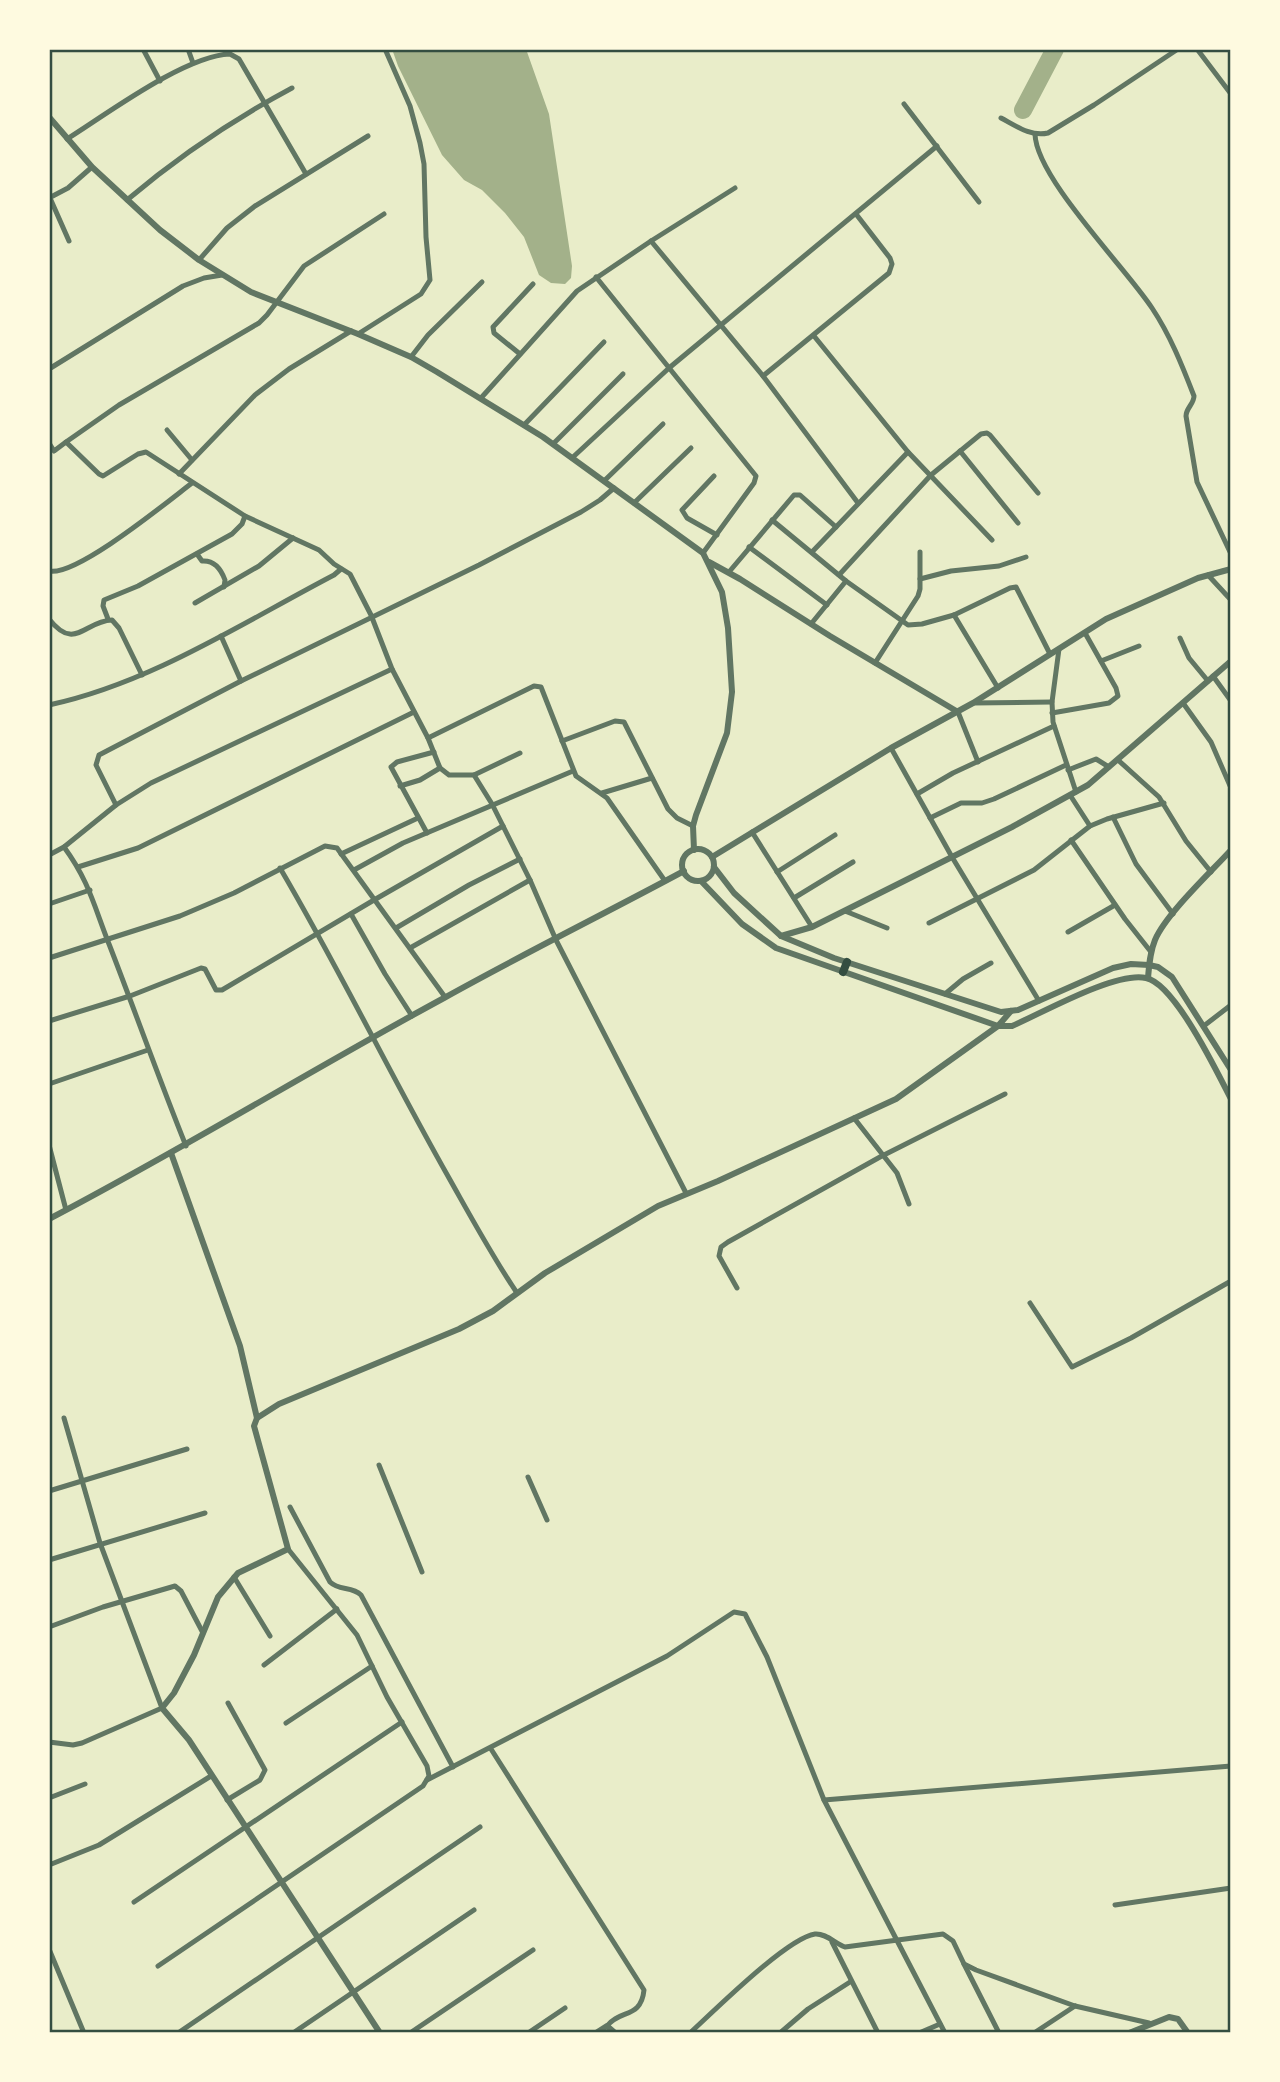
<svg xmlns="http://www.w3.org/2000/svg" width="1280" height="2082" viewBox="0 0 1280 2082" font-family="'Open Sans',sans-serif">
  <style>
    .water { fill: #a3b18a }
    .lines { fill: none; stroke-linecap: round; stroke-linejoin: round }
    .river { stroke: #a3b18a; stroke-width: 18 }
    .minor { stroke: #617663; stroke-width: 5 }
    .tertiary { stroke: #617663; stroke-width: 6 }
    .primary { stroke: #344e41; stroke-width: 8 }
    .neatline { fill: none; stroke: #344e41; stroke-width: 2.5 }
  </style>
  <rect width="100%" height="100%" fill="#e9edc9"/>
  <path class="water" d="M392,49H526L549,114L572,266L571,278L565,284L551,283L539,275L524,237L505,213L482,190L464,180L442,155L398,66Z"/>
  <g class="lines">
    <path class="river" d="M1023,110L1055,49"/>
    <g class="minor">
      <path d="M143,49L160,81"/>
      <path d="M188,49L193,63"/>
      <path d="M1197,49L1231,94"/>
      <path d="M904,104L979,202"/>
      <path d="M1001,118C1016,126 1031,137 1048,133L1094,105L1178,49"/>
      <path d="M1035,134C1036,178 1126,268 1152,308C1170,335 1182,365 1194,396C1194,404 1186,408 1186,416L1197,482L1231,554"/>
      <path d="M67,139C107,114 184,56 230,54L239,59L306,174"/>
      <path d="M49,198L68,188L92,167"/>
      <path d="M50,198L69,241"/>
      <path d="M127,200C178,157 234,119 292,88"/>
      <path d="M651,241L763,376L858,503"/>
      <path d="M199,260L227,228L255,206L368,136"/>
      <path d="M596,277L756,476L754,483L703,553"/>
      <path d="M358,334L421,294L430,280L426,237L424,164L420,143L410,106L385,49"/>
      <path d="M814,336L908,452L992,540"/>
      <path d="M520,354L494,333L493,327L533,284"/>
      <path d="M411,357L428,335L482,282"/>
      <path d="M49,369L183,286L204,278L222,275"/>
      <path d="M763,376L889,273L892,264L890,258L856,214"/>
      <path d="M481,398L577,291L651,241L735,188"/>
      <path d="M524,425L604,342"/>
      <path d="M167,430L192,460"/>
      <path d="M66,442L119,405L259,323L267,315L304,266L384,214"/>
      <path d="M49,443L54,451L66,442L99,474L103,476L138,454L146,452L245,516L319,550L334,564L350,574L371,615L392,669L428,738L440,768L449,775H474L492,804L530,880L556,940L686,1193"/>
      <path d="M553,444L623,374"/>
      <path d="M960,451L1018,523"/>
      <path d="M572,458L669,368L937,146"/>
      <path d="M179,474L255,395L289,369L351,331"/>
      <path d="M714,476L682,510L687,518L717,535"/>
      <path d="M604,481L663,424"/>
      <path d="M634,503L691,448"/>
      <path d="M772,520L846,581L908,625L922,624L954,615L1010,588L1016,587L1050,654"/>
      <path d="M749,547L827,605"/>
      <path d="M812,552L908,452"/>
      <path d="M197,554L202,561C214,560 221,569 225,580L224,587"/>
      <path d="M49,571C76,577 167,502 192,483"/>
      <path d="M729,572L794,495H800L836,527"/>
      <path d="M839,575L931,475L981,434L987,433L990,435L1038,493"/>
      <path d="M1208,575L1231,600"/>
      <path d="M920,579L951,571L999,566L1026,557"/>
      <path d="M195,603L259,566L293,538"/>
      <path d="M954,615L998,688"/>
      <path d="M49,619C75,652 84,621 112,620L119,628L142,675"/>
      <path d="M108,619L103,606L104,600L138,586L232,534L242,524L245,516"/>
      <path d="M811,624L846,581"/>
      <path d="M221,636L241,681"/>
      <path d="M1180,638L1189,658L1208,681"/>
      <path d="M1059,649L1052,702L1053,722L1076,792"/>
      <path d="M1101,661L1139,646"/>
      <path d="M875,663L918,596L920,589V552"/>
      <path d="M1213,676L1231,701"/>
      <path d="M973,703L1052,702"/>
      <path d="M1183,703L1211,742L1231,788"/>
      <path d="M49,705C151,683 242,623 334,575L341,569"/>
      <path d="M958,712L978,762"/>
      <path d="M1052,713L1109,703L1118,696L1116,688L1085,633"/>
      <path d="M428,738L534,686L541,687L576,776L607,798L665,881"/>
      <path d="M562,741L615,721L624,722L668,809L677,818L693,826"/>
      <path d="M891,748L952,857L1039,1001"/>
      <path d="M1118,760L1159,797L1186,841L1211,872"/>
      <path d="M1068,770L1096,759L1109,767"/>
      <path d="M474,775L520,753"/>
      <path d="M400,786L420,780L440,768"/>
      <path d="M602,793L652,778"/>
      <path d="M917,794L953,773L1054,726"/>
      <path d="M1070,795L1090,826"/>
      <path d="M116,805L96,765L99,755L241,681L479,565L581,512L600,500L614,488"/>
      <path d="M1113,817L1136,864L1173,914"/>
      <path d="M930,818L961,803H982L994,799L1066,765"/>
      <path d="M752,832L812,927"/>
      <path d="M427,833L391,767L397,762L434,752"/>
      <path d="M1071,840L1125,919L1151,952"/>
      <path d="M64,847C89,881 94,906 109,944C135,1011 159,1079 186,1146"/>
      <path d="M341,854L418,818"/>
      <path d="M49,855L64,847L116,805L151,783L392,669"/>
      <path d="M78,867L138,848L414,712"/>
      <path d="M280,868C340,970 391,1076 449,1178C471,1217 492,1256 517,1293"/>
      <path d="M354,870L403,843L573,771"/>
      <path d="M777,872L835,835"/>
      <path d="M794,898L853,862"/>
      <path d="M49,904L90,890"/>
      <path d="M845,911L887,928"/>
      <path d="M351,914L385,974L412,1016"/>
      <path d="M929,923L1034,870L1090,826L1107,819L1164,803"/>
      <path d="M396,928L469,885L520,859"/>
      <path d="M1068,932L1115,905"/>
      <path d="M410,948L530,880"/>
      <path d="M49,958L180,916L234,893L325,846L337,848L445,997"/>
      <path d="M945,994L963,979L991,963"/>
      <path d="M49,1021L130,996L201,968L205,969L216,990H222L374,900L503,826"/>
      <path d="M1205,1025L1231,1005"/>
      <path d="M49,1084L148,1050"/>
      <path d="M854,1118L897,1173L909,1204"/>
      <path d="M49,1145L66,1210"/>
      <path d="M737,1288L719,1256L721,1247L728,1242L880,1157L1005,1094"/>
      <path d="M1030,1303L1072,1367L1131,1338L1231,1281"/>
      <path d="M379,1465L422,1572"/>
      <path d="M528,1477L547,1520"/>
      <path d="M49,1491L187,1449"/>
      <path d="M290,1507L330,1582C339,1591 352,1586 361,1595L453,1767"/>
      <path d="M49,1560L205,1513"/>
      <path d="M234,1577L270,1636"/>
      <path d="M49,1627L103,1607L175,1586L181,1591L203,1633"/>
      <path d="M264,1665L337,1609"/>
      <path d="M286,1723L372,1666"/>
      <path d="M49,1742L73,1745L82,1743L162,1708L100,1543L64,1418"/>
      <path d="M491,1749L644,1990C641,2019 620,2009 607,2026"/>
      <path d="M427,1780L667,1656L734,1612L745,1614L767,1657L824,1800L945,2033"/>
      <path d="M49,1798L85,1784"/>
      <path d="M227,1800L260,1780L265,1770L228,1703"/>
      <path d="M824,1800L1231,1766"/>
      <path d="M49,1865L99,1845L211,1776"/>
      <path d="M134,1902L402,1722"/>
      <path d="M1115,1905L1231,1888"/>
      <path d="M832,1942L878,2033"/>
      <path d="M49,1949L84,2033"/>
      <path d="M964,1964L999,2033"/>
      <path d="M158,1966L423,1786L429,1776L427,1766L387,1697L357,1635L288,1549"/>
      <path d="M178,2033L480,1827"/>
      <path d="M293,2033L474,1910"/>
      <path d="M410,2033L533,1950"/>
      <path d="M528,2033L565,2008"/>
      <path d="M690,2033C713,2012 787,1938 815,1934C825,1933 835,1943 845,1947L943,1934L953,1941L964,1964L976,1970L1075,2006L1149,2023"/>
      <path d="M780,2033L808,2009L850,1982"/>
      <path d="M919,2033L940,2024"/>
      <path d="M1034,2033L1075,2006"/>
    </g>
    <g class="tertiary">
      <path d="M49,117L92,167L160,230L199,260L251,292L358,334L411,357L437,372L543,437L703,553L722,592L728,628L732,692L727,733L696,815L693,826L694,850"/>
      <path d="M709,562L740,579L830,636L958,712"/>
      <circle cx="698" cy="865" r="16"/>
      <path d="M712,857L891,748L973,703L1106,619L1198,578L1231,569"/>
      <path d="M714,867L734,893L781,936L834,958L1001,1012L1018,1010L1113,968L1131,964L1149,965L1158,967L1172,977L1231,1070"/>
      <path d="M701,881L742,924L776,948L998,1026H1012C1042,1013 1116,971 1146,978C1175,984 1217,1072 1231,1099"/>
      <path d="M781,936L812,927L1012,827L1088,785L1231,661"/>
      <path d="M1148,978C1149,965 1150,952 1155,940C1166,914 1211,872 1231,850"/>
      <path d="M171,1153L240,1346L257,1418"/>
      <path d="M49,1219C183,1149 311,1070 444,998C523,954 604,914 684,871"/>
      <path d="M380,2033L189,1740L162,1708L174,1693L194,1655L218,1597L238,1573L288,1549L254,1426L257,1418L279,1404L459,1329L493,1311L545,1273L658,1206L718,1181L896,1099L998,1026L1011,1011"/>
      <path d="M596,2033L607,2026L615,2033"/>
      <path d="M1129,2033L1169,2017L1178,2019L1188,2033"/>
    </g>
    <path class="primary" d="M843,972L847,962"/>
  </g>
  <rect width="1280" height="2082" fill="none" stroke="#fefae0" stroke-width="102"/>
  <rect x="51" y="51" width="1178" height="1980" class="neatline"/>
</svg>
